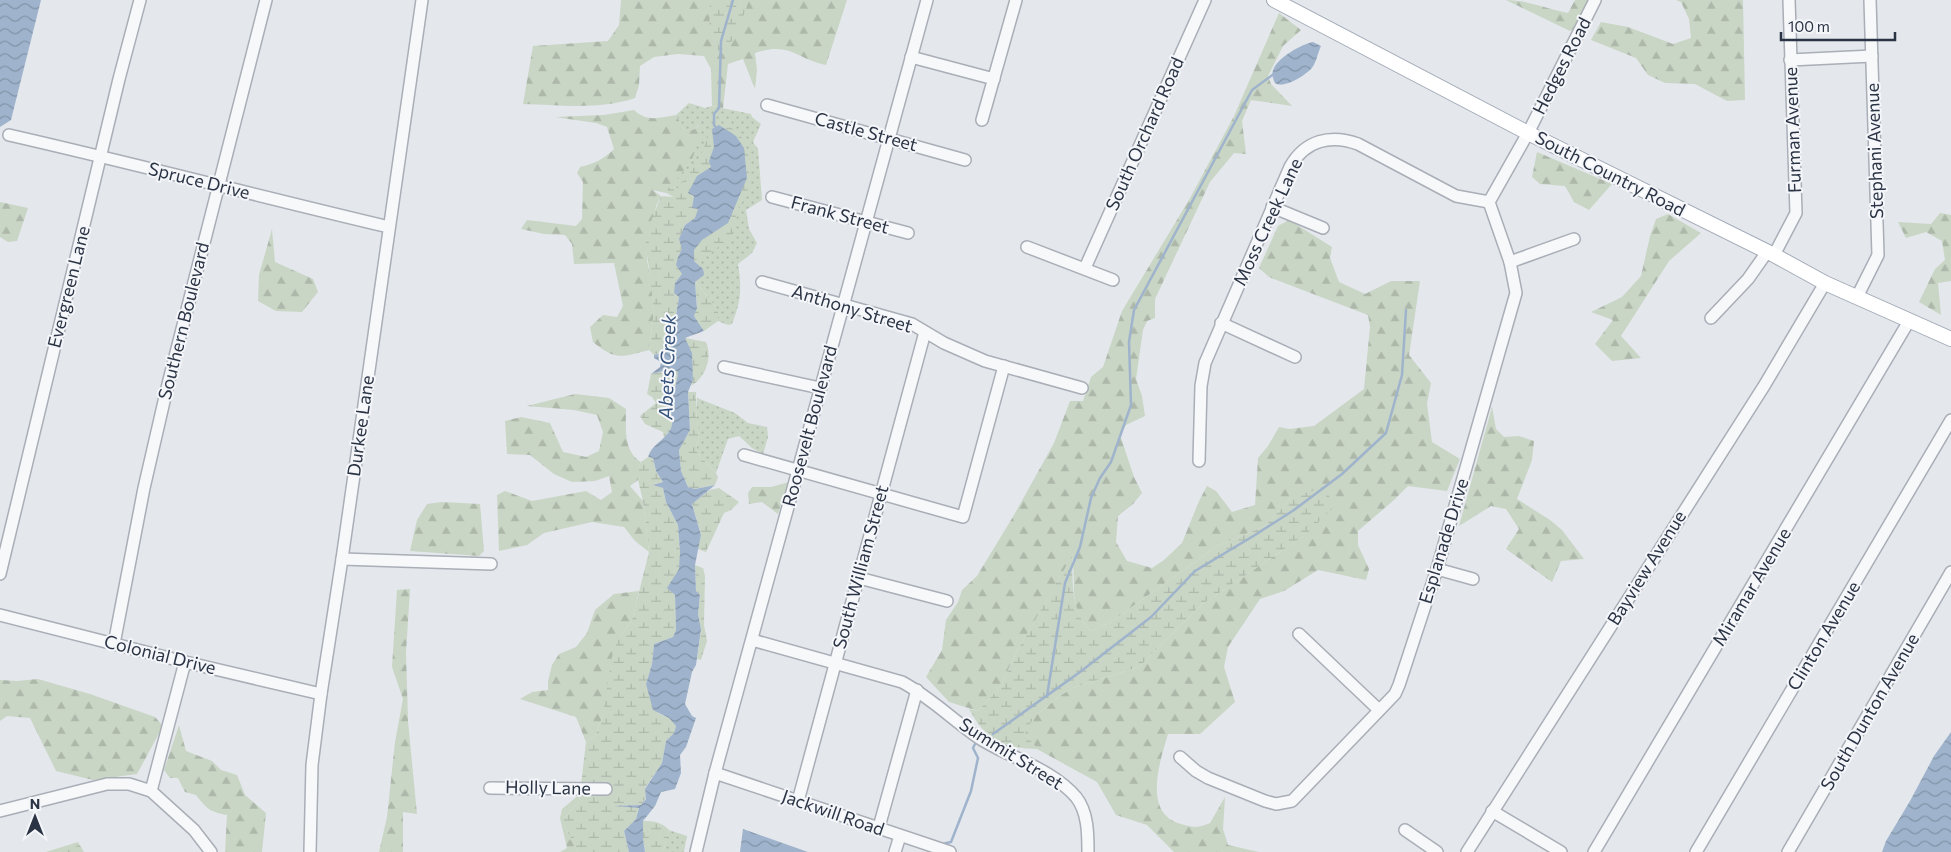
<svg xmlns="http://www.w3.org/2000/svg" width="1951" height="852" viewBox="0 0 1951 852" font-family="Commissioner,sans-serif">
  <style>
    .grass { fill: url(#grass-dots) }
    .forest { fill: url(#forest-firs) }
    .wetland { fill: url(#wetland-marsh) }
    .water { fill: url(#water-waves) }
    .lines { fill: none; stroke-linecap: round; stroke-linejoin: round }
    .stream { stroke: #9fb4cc; stroke-width: 2.5 }
    .minor-casing { stroke: #a9aeb7; stroke-width: 14 }
    .major-casing { stroke: #a3abb8; stroke-width: 16 }
    .minor { stroke: #f7f8fa; stroke-width: 11 }
    .major { stroke: #fff; stroke-width: 14 }
    .labels { text-anchor: middle; stroke-width: 4; stroke-linejoin: round; paint-order: stroke }
    .street-label { font-size: 18px; fill: #2b3445; stroke: #f4f6f9 }
    .water-label { font-size: 19px; font-style: italic; fill: #34527a; stroke: #f4f6f9 }
  </style>
  <defs>
    <pattern id="grass-dots" width="8" height="8" patternUnits="userSpaceOnUse" patternTransform="scale(1.25)"><rect width="8" height="8" fill="#c9d6c5"/><path d="M2 2h.1M6 6h.1" fill="none" stroke="#adb8ab" stroke-width="1.8" stroke-linecap="round"/></pattern>
    <pattern id="forest-firs" width="22" height="20" patternUnits="userSpaceOnUse" patternTransform="scale(1.25)"><rect width="22" height="20" fill="#c9d6c5"/><path d="M5 1l3.5 6h-7zM16 11l3.5 6h-7z" fill="#adb8ab"/></pattern>
    <pattern id="wetland-marsh" width="20" height="14" patternUnits="userSpaceOnUse" patternTransform="scale(1.25)"><rect width="20" height="14" fill="#c9d6c5"/><path d="M1 5h8M5 5V1M11 12h8M15 12V8" fill="none" stroke="#adb8ab"/></pattern>
    <pattern id="water-waves" width="16" height="10" patternUnits="userSpaceOnUse" patternTransform="scale(1.25)"><rect width="16" height="10" fill="#9fb4cc"/><path d="M0 5q4-4 8 0t8 0" fill="none" stroke="#8293a7"/></pattern>
  </defs>
  <rect width="100%" height="100%" fill="#e4e7ec"/>
  <g class="grass">
    <path d="M689,103L705,108L712,106L751,114L752,117L761,124L753,142L758,149L762,200L746,210L749,229L757,243L752,253L738,264C742,288 741,301 732,324L728,325L718,321V310L695,281L702,269L694,261L689,190L669,187L692,160L699,125L693,130H684L676,115Z"/>
    <path d="M697,398L735,413L748,423L767,427L768,437L763,454L752,448L739,436L728,439L716,473L698,454L696,446L699,440L696,410Z"/>
    <path d="M669,830L687,836L684,852H663Z"/>
  </g>
  <g class="forest">
    <path d="M621,0H847L826,65C796,59 790,41 755,53L757,70L755,89L743,59L728,64L723,108L712,106L711,69L704,56L678,54L654,57L640,66L639,85L635,98C600,110 560,105 523,104L533,46L608,41L619,25Z"/>
    <path d="M1506,0C1527,0 1547,9 1568,13L1575,0H1590L1576,27L1570,31Z"/>
    <path d="M1676,0H1743L1745,100L1727,101L1695,84L1665,83L1648,75L1636,58L1591,40L1601,22L1628,27L1673,44L1691,38L1689,19L1681,2Z"/>
    <path d="M1279,13L1301,30L1283,46L1268,76L1271,84L1292,106L1251,100L1242,121L1246,154L1234,153L1210,182L1155,299V318L1147,321L1143,330L1136,379L1142,396L1145,416L1126,425L1120,435L1134,477L1142,493L1133,504L1118,516L1116,542L1127,561L1152,568L1164,560L1182,543L1199,501L1207,486L1216,491L1232,512L1255,505L1258,458L1268,446L1279,427L1289,429L1314,426L1364,389L1370,327L1368,315L1269,277L1259,268L1278,226L1289,220L1332,247L1330,258L1339,282L1365,294L1391,281H1420L1409,355L1431,383L1427,404L1432,442L1460,459L1447,491L1408,486L1394,500L1358,531V545L1369,569L1366,580L1318,570L1284,591L1260,599L1228,647L1224,667L1235,702L1200,734H1168C1160,761 1142,814 1181,824C1195,828 1197,828 1210,823L1225,797L1223,829L1228,845L1259,852H1174L1147,825L1116,815L1097,782L1037,749L1025,733L1035,716L1061,695L1073,688L1139,667L1201,605L1304,536L1291,498L1265,526L1217,546L1111,622L1091,631C1067,608 1077,585 1072,557L1017,651L1000,687L978,711L949,702L926,677L942,650L946,620L958,602L962,590L977,576L1014,515L1054,443L1070,401H1083L1091,377L1103,367L1122,311L1189,200L1234,116Z"/>
    <path d="M634,110C648,123 660,117 676,115L684,130H693L700,125L699,138L692,160L666,193L652,190L661,196L656,206L647,260L651,281L654,311L649,350C622,357 616,361 593,342L590,327L603,315L617,317L623,306L614,263L574,264L572,244L565,235L544,234L521,229L527,220L576,226L582,219L583,182L577,173L580,167C594,164 604,159 614,149L607,127L596,123L555,117L604,115Z"/>
    <path d="M1537,152L1612,184L1589,210L1574,202L1565,186L1540,184L1532,177Z"/>
    <path d="M0,202L28,208L17,241L8,242L0,237Z"/>
    <path d="M1940,213L1951,215V281L1938,283L1941,315L1919,302L1935,269L1945,260L1942,241L1926,232L1906,238L1898,222L1931,224Z"/>
    <path d="M1668,214L1701,233L1669,261L1621,336L1641,358L1612,361L1595,344L1613,320L1591,312L1622,297L1641,276L1650,236L1656,219Z"/>
    <path d="M272,229L275,262L313,279L318,292L302,312L276,311L258,301L259,275Z"/>
    <path d="M575,394L609,398L626,409C626,428 623,451 641,462L638,469V480L630,486L643,501L649,552L635,541L624,527L592,522L544,533L527,545L499,551L497,495L505,491L532,501L586,491L601,500L612,492L609,476L595,481L572,482L554,474L530,455L507,454L505,421L521,417L550,423L563,452L586,457L599,451L603,432L597,415L574,410L527,406Z"/>
    <path d="M1492,407L1496,429L1504,437L1519,436L1534,441L1532,460L1517,499L1550,520L1562,530L1584,559L1561,561L1552,582L1506,549L1519,529L1506,509L1491,506L1459,526Z"/>
    <path d="M789,482L778,514L762,502L749,504L748,493L752,487H771Z"/>
    <path d="M442,502L480,504L484,551L479,556L410,551L417,520L427,504Z"/>
    <path d="M410,589L406,653L408,721L417,814L403,812V852H379L387,817L395,742L403,699L392,667L397,590Z"/>
    <path d="M639,591L632,620L620,636L602,718L595,736L586,742L576,717L520,699L532,692L548,690V681L552,665L559,654L576,647L587,633L595,610L614,594Z"/>
    <path d="M38,679L90,694L155,717L163,726L137,774L93,780L56,771L30,718L7,716L0,721V680L17,681Z"/>
    <path d="M179,725L186,751L212,761L221,770L237,775L245,795L266,813L262,852H225L227,815C210,812 207,809 196,795L185,792L178,778H170L164,770Z"/>
    <path d="M580,794L579,802L564,818V825L578,852H560L567,848L560,818L562,809Z"/>
  </g>
  <g class="wetland">
    <path d="M710,0H749L736,37L720,52L709,38Z"/>
    <path d="M725,124L733,129L743,139L749,157L751,183L738,211L731,238L710,253L694,261L698,209L695,218L685,225L682,249L678,257L683,274L675,283L679,297L670,351L654,355L649,350L654,311L645,236L661,196L674,197L666,193L669,187L678,188L699,161L711,128Z"/>
    <path d="M695,281L718,310V321L704,331L694,316L697,306Z"/>
    <path d="M685,338L706,342C713,358 705,378 691,386L693,380Z"/>
    <path d="M671,369L678,372L677,380L672,394V427L664,438L663,432L645,424L640,416L656,403L652,397L647,394L651,374Z"/>
    <path d="M688,392H696V410L699,440L696,446L698,454L716,473L718,477L715,485L695,489L688,487L681,471L679,449L690,430Z"/>
    <path d="M648,457L653,458L656,471L663,482L654,484L663,488L666,502L678,525L680,552V569L668,588L675,595L676,630L673,637L654,644L652,664L646,684L658,713L669,718L676,726L674,733L666,741L662,763L645,788L646,798L641,805L621,806L639,808L636,819L624,831L629,852H578L564,825V818L579,802L586,742L595,736L602,718L613,651L620,636L632,620L649,552L643,501L638,480V469L641,462Z"/>
    <path d="M1326,486L1333,508L1304,536L1201,605L1139,667L1073,688L1061,695L1035,716L1025,733L1037,749C1003,748 985,739 969,709L978,711L1000,687L1017,651L1072,556C1073,582 1070,612 1091,631L1111,622L1217,546L1265,526L1291,498Z"/>
    <path d="M719,488L739,502L731,510L724,513L706,552L698,549L701,535L692,503L710,490Z"/>
    <path d="M695,565L703,568L705,576L704,625L707,641L701,660L697,659L701,629L698,614L700,595L696,591Z"/>
    <path d="M643,821C655,821 661,822 669,830L663,852H645L643,838Z"/>
    <path d="M78,842L84,852H46Z"/>
  </g>
  <g class="water">
    <path d="M0,0H41L11,120L0,127Z"/>
    <path d="M1313,42L1321,46C1318,52 1316,64 1311,69C1304,76 1284,89 1275,83C1273,79 1271,73 1274,68C1279,57 1302,44 1313,42Z"/>
    <path d="M719,125L736,136L744,148L747,178L728,223L702,240L694,250V261L703,269L704,275L695,282L697,308L694,316L704,331L685,338L692,353L693,380L688,392L690,430L679,450L681,471L688,487L695,489L715,485L692,504L701,535L695,565L696,591L700,595L698,614L701,629L696,665L692,672L685,704L692,716L696,718L686,747L680,755L681,773L675,789L661,792L655,806L643,821V838L645,852H629L624,831L636,819L639,808L614,806L641,805L646,799L645,789L662,763L666,741L674,733L676,726L669,718L653,710L646,684L652,664L654,644L673,637L676,630L675,595L667,588L679,569L680,552L678,525L666,502L663,488L653,485L663,482L656,471L653,458L648,457C652,444 664,441 670,430C674,424 671,417 671,411C671,397 677,385 678,372L671,369L651,374L660,367L661,362L654,358V355L670,351L679,297L674,293L675,283L682,274L676,265L678,257L682,249L679,239L685,225L695,218L698,209L692,208L694,196L688,193L697,176L711,167L709,161L714,147L712,129Z"/>
    <path d="M1951,732V852H1882L1886,841L1910,801L1934,756Z"/>
    <path d="M743,829L808,852H740Z"/>
  </g>
  <g class="lines">
    <g class="stream">
      <path d="M717,129L714,125V114L719,108L721,41L733,0"/>
      <path d="M1047,696L1065,583L1080,547L1091,498L1100,478L1111,462L1131,405L1129,342L1134,310L1252,90L1275,73"/>
      <path d="M993,734L1080,672L1151,617L1195,571L1255,535L1294,510L1342,474L1386,433L1402,375L1406,310"/>
      <path d="M942,844L951,842L971,791L978,758L973,748L976,742"/>
    </g>
    <g class="minor-casing">
      <g id="minor">
        <path d="M911,57L994,79"/>
        <path d="M1790,60L1872,56"/>
        <path d="M767,105L965,160"/>
        <path d="M982,120L1016,0"/>
        <path d="M9,135C136,164 262,197 389,227"/>
        <path d="M772,197L908,233"/>
        <path d="M1272,207L1323,228"/>
        <path d="M1027,247L1113,280"/>
        <path d="M1774,255L1796,213L1789,0"/>
        <path d="M1510,262L1574,239"/>
        <path d="M1085,268L1205,0"/>
        <path d="M762,282L912,324L944,343L985,361L1082,388"/>
        <path d="M1857,297L1878,255L1870,0"/>
        <path d="M1711,318L1748,279L1767,252"/>
        <path d="M1221,323L1295,357"/>
        <path d="M724,367L820,388"/>
        <path d="M744,455L963,517L1004,366"/>
        <path d="M1199,461L1201,386L1205,363L1290,167C1305,140 1331,134 1358,144L1456,196L1489,202"/>
        <path d="M342,559L491,564"/>
        <path d="M1437,569L1473,579"/>
        <path d="M0,574L119,79L140,0"/>
        <path d="M859,578L947,601"/>
        <path d="M0,615L185,662L321,694"/>
        <path d="M1299,634L1379,710"/>
        <path d="M752,640L902,682C930,697 953,720 979,738C1010,758 1051,768 1076,797C1088,812 1088,834 1088,852"/>
        <path d="M114,644L144,488L168,384L266,0"/>
        <path d="M1180,757L1196,771L1208,778L1265,801L1276,804L1292,801L1395,694L1399,685L1437,569L1516,293L1510,262L1489,202L1528,133L1595,0"/>
        <path d="M715,773L950,852"/>
        <path d="M490,788L606,789"/>
        <path d="M151,791L185,662"/>
        <path d="M798,801L925,332"/>
        <path d="M0,811L107,784H129L151,791L194,830L211,852"/>
        <path d="M1492,811L1561,852"/>
        <path d="M879,827L917,690"/>
        <path d="M1405,830L1437,852"/>
        <path d="M310,852L312,765L321,694L342,559L422,0"/>
        <path d="M696,852L715,773L927,0"/>
        <path d="M895,852L900,836"/>
        <path d="M1467,852L1764,386L1825,283"/>
        <path d="M1594,852L1909,321"/>
        <path d="M1696,852L1951,420"/>
        <path d="M1788,852L1951,572"/>
      </g>
    </g>
    <g class="major-casing">
      <path id="major" d="M1274,0L1528,133L1774,255L1825,283L1951,339"/>
    </g>
    <use href="#minor" class="minor"/>
    <use href="#major" class="major"/>
  </g>
  <g class="labels">
    <g class="street-label">
      <text transform="translate(1562 66) rotate(-63)" y="6">Hedges Road</text>
      <text transform="translate(1793 130) rotate(-92)" y="6">Furman Avenue</text>
      <text transform="translate(866 132) rotate(15)" y="6">Castle Street</text>
      <text transform="translate(1145 134) rotate(-66)" y="6">South Orchard Road</text>
      <text transform="translate(1875 151) rotate(-92)" y="6">Stephani Avenue</text>
      <text transform="translate(1610 174) rotate(27)" y="6">South Country Road</text>
      <text transform="translate(199 181) rotate(14)" y="6">Spruce Drive</text>
      <text transform="translate(840 215) rotate(15)" y="6">Frank Street</text>
      <text transform="translate(1268 222) rotate(-65)" y="6">Moss Creek Lane</text>
      <text transform="translate(69 287) rotate(-76)" y="6">Evergreen Lane</text>
      <text transform="translate(852 309) rotate(17)" y="6">Anthony Street</text>
      <text transform="translate(184 321) rotate(-76)" y="6">Southern Boulevard</text>
      <text transform="translate(361 426) rotate(-82)" y="6">Durkee Lane</text>
      <text transform="translate(810 426) rotate(-75)" y="6">Roosevelt Boulevard</text>
      <text transform="translate(1444 541) rotate(-73)" y="6">Esplanade Drive</text>
      <text transform="translate(861 567) rotate(-75)" y="6">South William Street</text>
      <text transform="translate(1647 568) rotate(-58)" y="6">Bayview Avenue</text>
      <text transform="translate(1752 587) rotate(-59)" y="6">Miramar Avenue</text>
      <text transform="translate(1824 636) rotate(-59)" y="6">Clinton Avenue</text>
      <text transform="translate(160 655) rotate(14)" y="6">Colonial Drive</text>
      <text transform="translate(1870 712) rotate(-60)" y="6">South Dunton Avenue</text>
      <text transform="translate(1011 754) rotate(32)" y="6">Summit Street</text>
      <text transform="translate(548 788) rotate(1)" y="6">Holly Lane</text>
      <text transform="translate(833 813) rotate(19)" y="6">Jackwill Road</text>
    </g>
    <g class="water-label">
      <text transform="translate(667 367) rotate(-88)" y="7">Abets Creek</text>
    </g>
  </g>
  <g transform="translate(35 817)" stroke="#f4f6f9" stroke-width="4" paint-order="stroke">
  <path d="M0-4L9 19L0 12L-9 19Z" fill="#2b3445"/>
  <text y="-8" font-size="14" font-weight="bold" text-anchor="middle" fill="#2b3445">N</text>
  </g>
  <path d="M1781 32v8h114v-8" fill="none" stroke="#2b3445" stroke-width="2.5"/>
  <text x="1788" y="32" font-size="15" fill="#2b3445" stroke="#f4f6f9" stroke-width="4" paint-order="stroke">100 m</text>
</svg>
